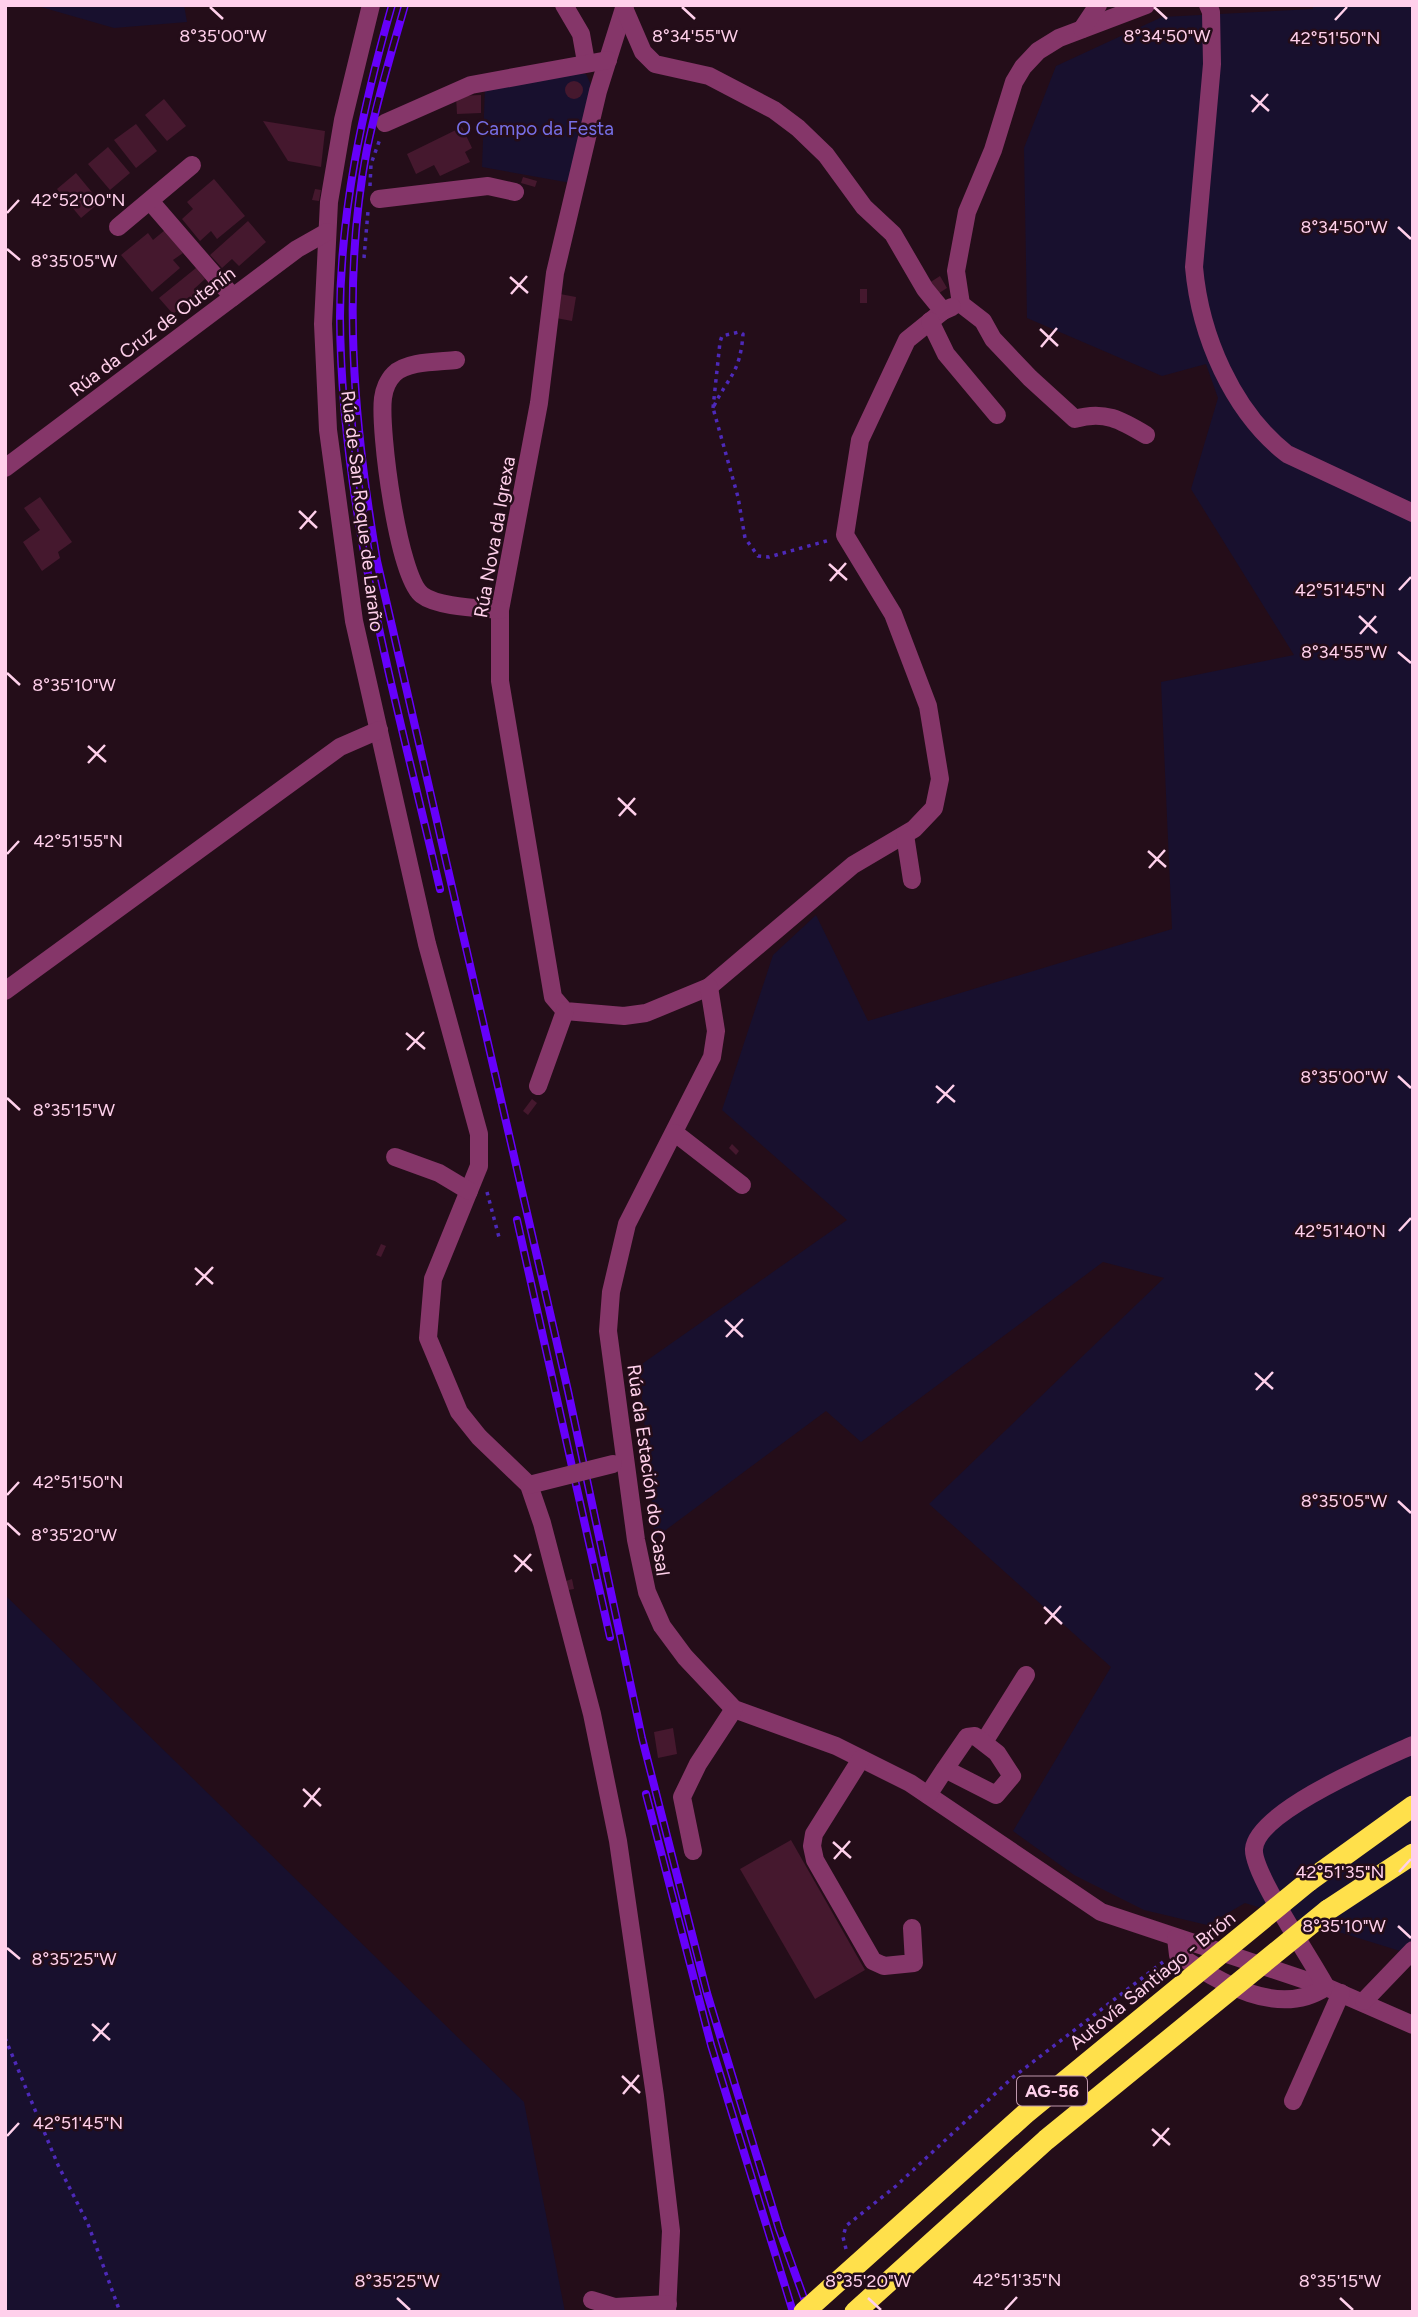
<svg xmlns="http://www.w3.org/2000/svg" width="1418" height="2317" viewBox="0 0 1418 2317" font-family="Figtree,sans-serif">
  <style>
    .green { fill: #18102e }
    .building { fill: #45182e }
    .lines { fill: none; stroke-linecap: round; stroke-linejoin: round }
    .path { stroke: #4d29b9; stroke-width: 3.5; stroke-dasharray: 3.5 5; stroke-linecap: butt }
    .minor { stroke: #853669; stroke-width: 18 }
    .highway { stroke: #ffe04b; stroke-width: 21 }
    .rail-casing { stroke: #6600fb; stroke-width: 8 }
    .rail { stroke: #240d19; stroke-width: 5; stroke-dasharray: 16; stroke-linecap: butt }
    .minor-bridge { stroke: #853669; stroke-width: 18 }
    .highway-bridge { stroke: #ffe04b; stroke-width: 21 }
    .ticks { fill: none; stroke: #ffd0eb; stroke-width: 2.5 }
    .labels { text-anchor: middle; stroke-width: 5; stroke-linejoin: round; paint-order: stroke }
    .shield { fill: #240d19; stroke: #bd96ac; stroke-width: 2 }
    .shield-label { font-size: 18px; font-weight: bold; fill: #ffd0eb }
    .park-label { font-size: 19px; fill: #7770e8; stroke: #240d19 }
    .street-label { font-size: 19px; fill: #ffd0eb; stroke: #240d19 }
    .ticks-label { font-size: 18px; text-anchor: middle; fill: #ffd0eb; stroke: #240d19; stroke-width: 5; stroke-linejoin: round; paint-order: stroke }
  </style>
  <rect width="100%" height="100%" fill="#240d19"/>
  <g class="green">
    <path d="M34,5H184L187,22L114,28Z"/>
    <path d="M1313,5H1413V1955L1245,1903L1207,1925L1144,1910L1074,1875L1013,1831L1111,1667L929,1504L1164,1278L1103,1262L861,1442L826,1411L655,1538L639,1366L847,1220L722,1110L773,955L816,915L868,1021L1172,929L1161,682L1294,655L1191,489L1218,398L1206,364L1162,376L1027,318L1024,148L1056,66L1162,17L1313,9Z"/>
    <path d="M565,74H586L592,87L571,183L482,167L485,87Z"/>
    <path d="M5,1595L524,2102L565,2312H5Z"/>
  </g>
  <g class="building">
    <circle cx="574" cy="90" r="9"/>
    <path d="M481,95V113L457,114L456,96Z"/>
    <path d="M164,99L186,126L167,141L145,115Z"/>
    <path d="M263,121L325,131L321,167L288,161Z"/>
    <path d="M136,124L157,151L136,168L114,140Z"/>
    <path d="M462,127L472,148L465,152L470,162L440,176L434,165L416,174L407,154Z"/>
    <path d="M108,147L130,173L110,190L88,164Z"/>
    <path d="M76,173L100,202L81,218L57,189Z"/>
    <path d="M523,177L537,181L535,187L521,183Z"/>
    <path d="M214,179L245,216L217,239L211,231L200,241L182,219L193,209L187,202Z"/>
    <path d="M315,189L321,190L319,201L312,200Z"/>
    <path d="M248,221L266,242L239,266L232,259L222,268L210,255Z"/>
    <path d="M165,230L183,253L173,260L180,268L152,292L121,255L148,233L153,240Z"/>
    <path d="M196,268L205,279L194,289L198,293L173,314L159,298Z"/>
    <path d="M940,276L947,288L936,295L929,283Z"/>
    <rect x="860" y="289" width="7" height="14"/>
    <path d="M560,294L576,297L572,321L556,318Z"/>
    <path d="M40,497L72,542L58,552L60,558L42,571L23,542L40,530L24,508Z"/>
    <path d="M532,1099L537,1103L528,1115L523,1111Z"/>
    <path d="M732,1144L739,1151L736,1155L729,1148Z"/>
    <path d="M381,1244L386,1246L381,1257L376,1255Z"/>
    <path d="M572,1579L574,1589L568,1590L566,1581Z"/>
    <path d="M673,1728L677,1754L658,1758L654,1732Z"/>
    <path d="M791,1840L865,1970L815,1999L740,1869Z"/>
  </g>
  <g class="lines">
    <g class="path">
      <path d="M370,186L371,164L380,139"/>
      <path d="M364,258L368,211"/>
      <path d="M713,408L720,342L722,336L739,332L743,334C740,375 728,376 713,408L738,497L745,538L758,556L769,557L830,540"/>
      <path d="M487,1192L500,1241"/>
      <path d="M5,2038L58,2165L88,2224L120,2312"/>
      <path d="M846,2249L843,2237L846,2226L896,2186L1012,2078L1163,1962"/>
    </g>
    <g class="minor">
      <path d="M371,5L343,120L329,202L323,324L328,430L354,621L427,944L479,1134V1166L433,1279L428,1338L459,1412L479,1437L529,1485L542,1523L592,1714L618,1841L655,2096L671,2231L667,2312"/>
      <path d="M564,5L581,34L586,62"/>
      <path d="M625,5L598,91L555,273L539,403L500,610V681L553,997L565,1011L624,1016L646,1013L709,987L853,865L914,829L934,808L940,779L928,706L893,614L845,535L860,440L907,340L943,311"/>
      <path d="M1146,5L1059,38L1038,51L1023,67L1014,82L993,150L967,212L956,271L961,304L983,321L993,339L1030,378L1075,419C1104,410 1121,420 1146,435"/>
      <path d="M1208,5L1211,12L1212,64L1194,267C1200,335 1232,411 1287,454L1413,513"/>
      <path d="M624,8L643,52L655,64L709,76L774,110L798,128L826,155L864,207L893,234L925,289L943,311L952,307"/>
      <path d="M1082,29L1098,5"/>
      <path d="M385,123L471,85L608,60"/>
      <path d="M379,199L488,186L515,192"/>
      <path d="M150,201L233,297"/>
      <path d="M118,227L192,165"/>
      <path d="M930,321L946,354L997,415"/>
      <path d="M456,360C438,362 407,361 394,374C388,380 384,390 383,398C379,430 398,577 422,595C437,607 481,608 500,610"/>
      <path d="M5,468L297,249L327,232"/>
      <path d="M905,835L912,880"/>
      <path d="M709,987L716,1031L712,1057L627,1224L611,1292L608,1331L636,1540L647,1592L662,1626L685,1657L734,1709L836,1746L910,1783L1101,1912L1326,1987L1413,2025"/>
      <path d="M5,991L340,747L379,730"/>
      <path d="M538,1086L565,1011"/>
      <path d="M675,1133L742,1185"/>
      <path d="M395,1157L439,1173L469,1191"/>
      <path d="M984,1742L1026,1675"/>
      <path d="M861,1759L814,1834L812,1846L815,1860L873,1961L884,1966L914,1963L912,1928"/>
      <path d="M928,1795L945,1769L996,1795L1012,1776L997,1753L975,1736L967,1737L945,1769"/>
      <path d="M693,1851L682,1797L698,1764L734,1709"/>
      <path d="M1176,1938L1178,1955C1220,1982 1278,2019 1326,1987C1312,1960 1252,1873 1254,1849C1257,1811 1380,1760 1413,1745"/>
      <path d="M1364,2001L1413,1950"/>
      <path d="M1293,2101L1341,1993"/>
      <path d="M592,2300L615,2307L668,2304"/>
    </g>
    <g class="highway">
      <path d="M1309,1881L1413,1806"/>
      <path d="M1328,1910L1413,1854"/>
    </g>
    <g class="rail-casing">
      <g id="rail">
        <path d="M392,5C363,106 340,211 340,317C341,511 397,702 440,889"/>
        <path d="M405,5C391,53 377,100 367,149C341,285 354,426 377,561L568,1391L642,1738L707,1993L779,2229L809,2312"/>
        <path d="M517,1220L610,1637"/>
        <path d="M646,1794L711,2045L793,2312"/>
      </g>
    </g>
    <use href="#rail" class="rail"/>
    <path class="minor-bridge" d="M529,1485L613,1464"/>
    <g class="highway-bridge">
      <path d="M804,2312L1025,2114L1309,1881"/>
      <path d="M855,2312L1046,2140L1328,1910"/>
    </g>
  </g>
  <path class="ticks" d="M210,7L223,19M682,7L695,19M1154,7L1167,19M1335,20L1347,7M1251,95L1269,111M1252,112L1268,94M7,213L19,200M1398,227L1411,239M7,249L20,260M510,277L528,293M511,294L527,276M1040,329L1058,346M1041,347L1057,328M299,511L317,528M300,529L316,511M829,564L847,580M830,581L846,563M1399,590L1411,577M1359,616L1377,633M1360,634L1376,616M1398,652L1411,663M7,673L20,685M88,746L106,762M88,763L105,745M618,798L636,815M619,816L635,798M1148,851L1166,867M7,854L19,841M1149,868L1165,850M406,1033L425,1049M407,1050L424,1032M1398,1076L1411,1088M936,1086L955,1102M7,1098L20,1110M937,1103L954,1085M1399,1231L1411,1218M195,1268L213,1284M196,1285L213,1267M725,1320L743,1337M726,1337L743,1319M1255,1373L1273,1389M1256,1390L1273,1372M7,1495L19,1482M1398,1501L1411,1513M7,1523L20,1535M514,1555L532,1571M515,1572L531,1554M1044,1607L1062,1624M1045,1624L1061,1606M303,1789L321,1806M304,1807L320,1788M833,1842L851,1858M834,1859L850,1841M1399,1872L1411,1859M1398,1926L1411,1938M7,1948L20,1959M92,2024L110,2040M93,2041L109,2023M622,2076L640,2093M623,2094L639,2075M1152,2129L1170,2145M7,2136L19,2123M1153,2146L1169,2128M397,2298L410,2310M868,2298L881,2310M1340,2298L1353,2310M1005,2310L1017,2297"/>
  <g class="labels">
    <rect class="shield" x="1017" y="2076.5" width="70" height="29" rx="5"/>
    <g class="shield-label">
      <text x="1052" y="2097">AG-56</text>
    </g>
    <g class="park-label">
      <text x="535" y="135">O Campo da Festa</text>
    </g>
    <g class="street-label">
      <text transform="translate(152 331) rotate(-37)" y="7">Rúa da Cruz de Outenín</text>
      <text transform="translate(363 511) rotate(83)" y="7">Rúa de San Roque de Laraño</text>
      <text transform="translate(494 537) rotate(-80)" y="7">Rúa Nova da Igrexa</text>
      <text transform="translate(649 1470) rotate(82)" y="7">Rúa da Estación do Casal</text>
      <text transform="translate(1152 1980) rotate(-39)" y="7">Autovía Santiago - Brión</text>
    </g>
  </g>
  <g class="ticks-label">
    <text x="223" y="42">8°35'00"W</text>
    <text x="695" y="42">8°34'55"W</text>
    <text x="1167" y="42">8°34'50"W</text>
    <text x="1335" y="44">42°51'50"N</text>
    <text x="78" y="206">42°52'00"N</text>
    <text x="1344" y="233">8°34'50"W</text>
    <text x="74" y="267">8°35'05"W</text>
    <text x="1340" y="596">42°51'45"N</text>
    <text x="1344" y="658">8°34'55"W</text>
    <text x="74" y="691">8°35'10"W</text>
    <text x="78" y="847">42°51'55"N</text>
    <text x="1344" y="1083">8°35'00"W</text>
    <text x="74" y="1116">8°35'15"W</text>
    <text x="1340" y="1237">42°51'40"N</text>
    <text x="78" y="1488">42°51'50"N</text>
    <text x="1344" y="1507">8°35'05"W</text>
    <text x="74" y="1541">8°35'20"W</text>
    <text x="1340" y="1878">42°51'35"N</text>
    <text x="1344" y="1932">8°35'10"W</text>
    <text x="74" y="1965">8°35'25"W</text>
    <text x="78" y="2129">42°51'45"N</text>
    <text x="1017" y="2286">42°51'35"N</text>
    <text x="397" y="2287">8°35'25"W</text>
    <text x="868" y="2287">8°35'20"W</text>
    <text x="1340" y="2287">8°35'15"W</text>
  </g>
  <rect width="1418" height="2317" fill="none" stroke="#ffd0eb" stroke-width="14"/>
</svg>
